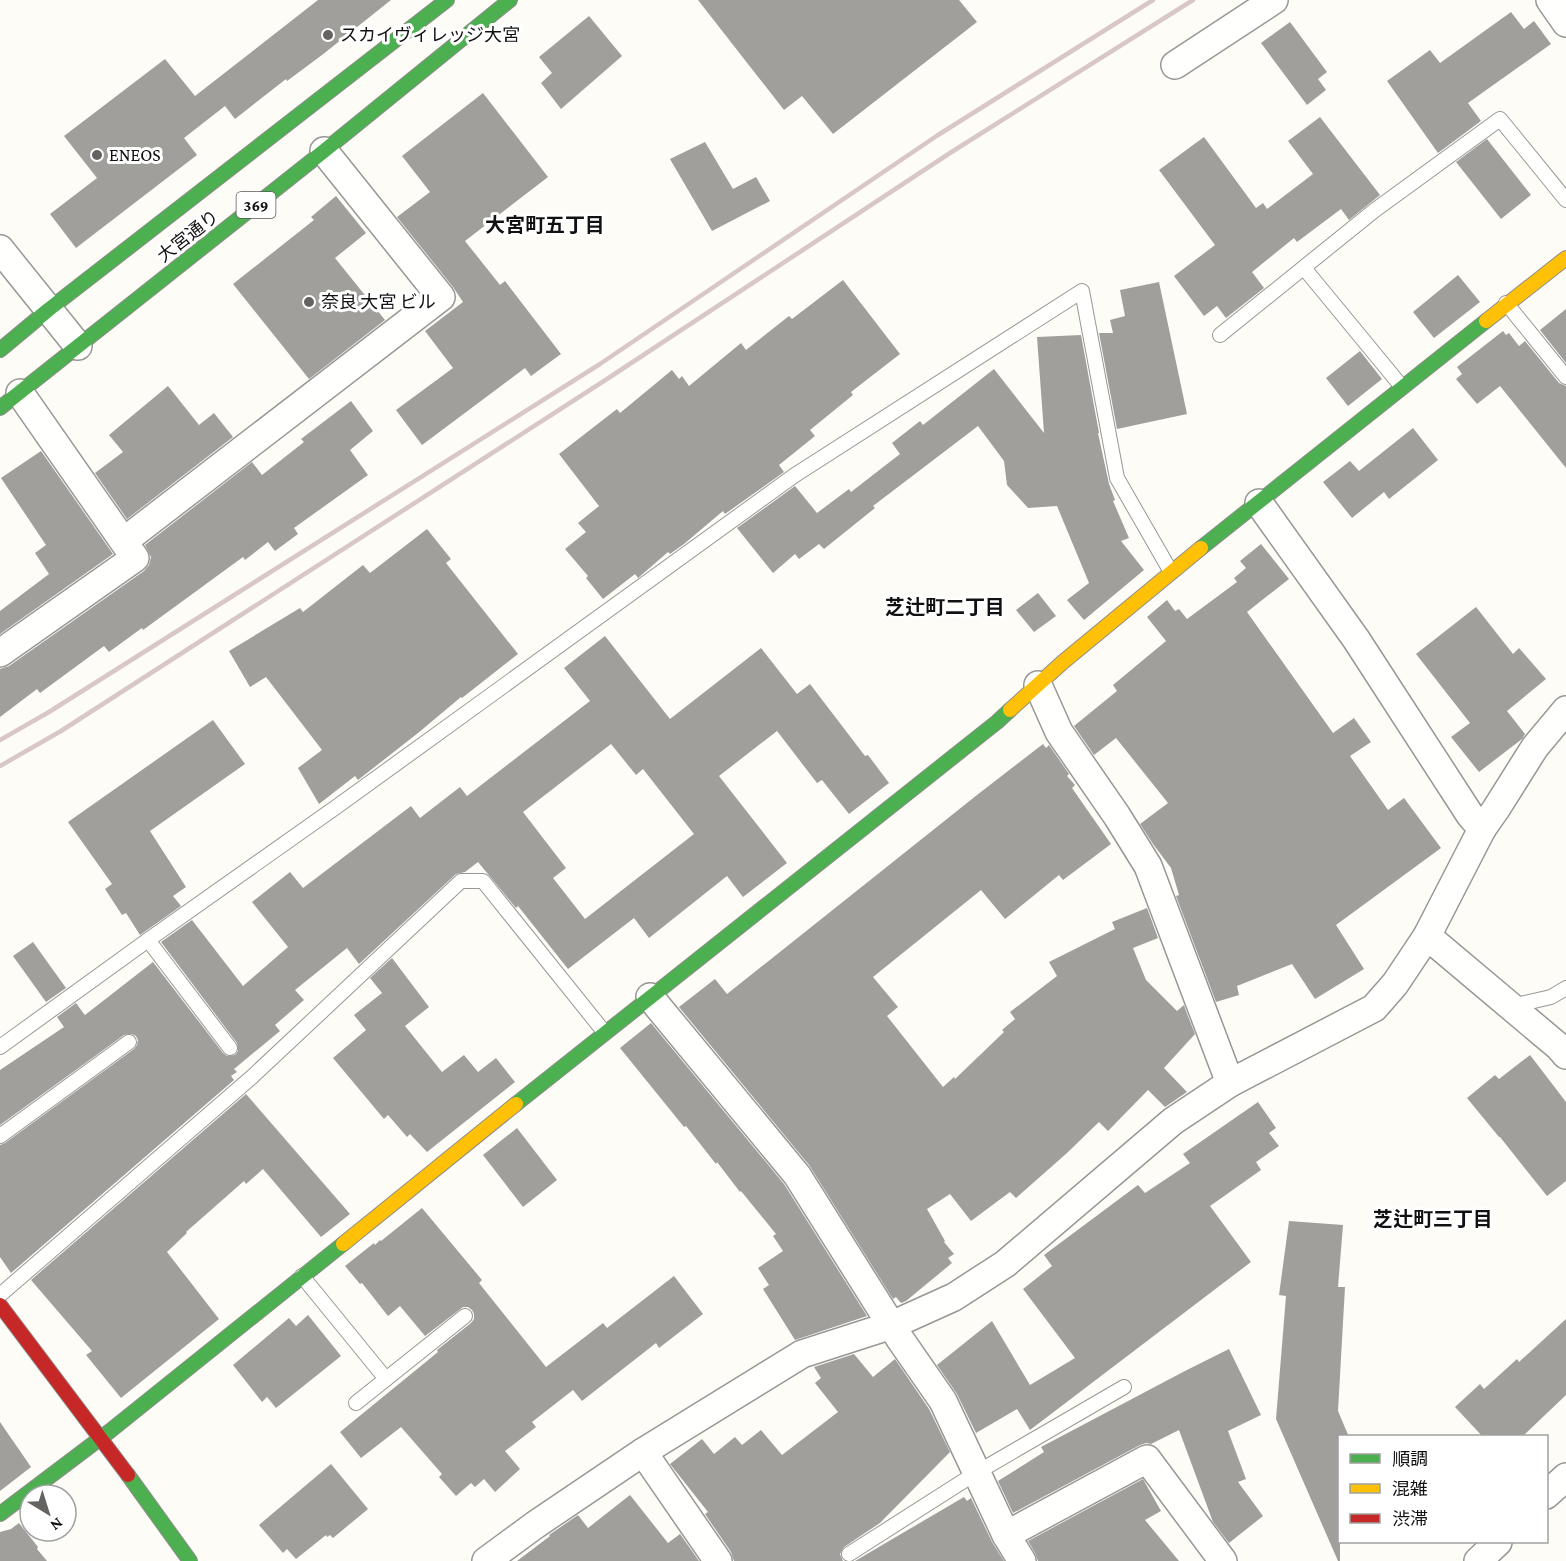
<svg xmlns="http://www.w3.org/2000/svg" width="1566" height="1561" viewBox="0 0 1566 1561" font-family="'Crimson Pro','Noto Sans JP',serif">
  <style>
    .building { fill: #a19f9c; fill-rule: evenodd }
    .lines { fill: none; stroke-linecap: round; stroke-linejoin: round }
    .lane-casing { stroke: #979795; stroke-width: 16 }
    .street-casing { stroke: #979795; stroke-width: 30 }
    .fast-casing { stroke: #8e8d8b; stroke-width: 16 }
    .slow-casing { stroke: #8e8d8b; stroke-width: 16 }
    .jam-casing { stroke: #8e8d8b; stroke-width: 16 }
    .lane { stroke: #fffffe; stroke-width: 14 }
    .street { stroke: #fffffe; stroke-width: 27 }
    .fast { stroke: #4caf50; stroke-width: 14 }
    .slow { stroke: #ffc107; stroke-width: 14 }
    .jam { stroke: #c62828; stroke-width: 14 }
    .rail { stroke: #d9c6c7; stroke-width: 4.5 }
    .poi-dot { fill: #646362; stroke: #fff; stroke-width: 2 }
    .labels { text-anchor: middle; stroke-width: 6; stroke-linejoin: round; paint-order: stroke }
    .shield { fill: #fff; stroke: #585858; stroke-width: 1.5 }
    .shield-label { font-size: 16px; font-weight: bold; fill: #111 }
    .poi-label { font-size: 18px; fill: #111; stroke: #fff; text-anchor: start }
    .street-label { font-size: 18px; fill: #111; stroke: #fff }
    .neighbourhood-label { font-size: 20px; font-weight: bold; fill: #111; stroke: #fff }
  </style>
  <rect width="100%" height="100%" fill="#fdfcf7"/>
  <g class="building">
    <path d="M318,0H391L322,55L287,81L286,79L235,119L225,106L184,138L197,155L76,248L50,214L97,178L64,136L165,59L195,96Z"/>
    <path d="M698,0H959L977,22L833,134L802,96L784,110Z"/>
    <path d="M1511,12L1524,29L1534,21L1551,44L1468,103L1481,121L1438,153L1387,81L1430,50L1440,63Z"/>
    <path d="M589,16L622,56L561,109L541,83L552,73L539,57Z"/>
    <path d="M1290,22L1327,72L1318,79L1326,90L1307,105L1261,43Z"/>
    <path d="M483,93L548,177L465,241L500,285L505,281L561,354L531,376L525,368L422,445L396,410L453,368L425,331L463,302L453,287L397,217L430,192L402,156Z"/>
    <path d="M1320,117L1380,195L1349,220L1341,209L1297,242L1294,238L1252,272L1264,288L1226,318L1217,306L1204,316L1174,276L1215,245L1159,170L1204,137L1256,208L1263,203L1267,209L1313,174L1288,141Z"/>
    <path d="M1487,139L1531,195L1501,219L1456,162Z"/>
    <path d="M705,142L733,189L756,177L770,201L712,231L670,159Z"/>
    <path d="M336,196L366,233L335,258L385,320L309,379L233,284L314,220L311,217Z"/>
    <path d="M1458,275L1480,302L1434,338L1413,312Z"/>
    <path d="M843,280L900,354L851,392L853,395L810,430L815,436L779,465L784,472L725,514L723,511L684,544L670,554L668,552L638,578L635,574L603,599L586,578L588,576L565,549L586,532L578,523L599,506L559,454L617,409L620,413L672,370L679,379L682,376L689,386L741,343L746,350L789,316L792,319Z"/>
    <path d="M1159,282L1187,414L1117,429L1099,333H1113L1110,320L1125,316L1120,290Z"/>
    <path d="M1566,309V363L1540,330Z"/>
    <path d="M1503,331L1506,335L1509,333L1519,346L1525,341L1559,383L1566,386V468L1500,386L1477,404L1456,379L1462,374L1457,367Z"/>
    <path d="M1081,335L1099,433H1098L1109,484L1115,500L1113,501L1129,538L1121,541L1144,570L1084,620L1067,600L1089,583L1057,506L1028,508L1007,485L1004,461L978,426L873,506L875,508L824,549L819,544L799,559L795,554L773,573L737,528L795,486L817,513L849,489L851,492L900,454L892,443L920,421L923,425L994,369L1044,433L1037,337Z"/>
    <path d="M1360,351L1382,379L1348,406L1326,378Z"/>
    <path d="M168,386L199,425L214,413L233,437L127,519L95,473L123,452L109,435Z"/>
    <path d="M351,401L373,431L350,450L368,475L294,528L298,534L275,551L268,542L245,560L243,557L143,630L142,628L109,652L104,646L40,693L37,689L0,717V669L9,666L144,571L149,565L151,557L145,545L252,462L262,475L304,442L301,439Z"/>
    <path d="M1413,428L1438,460L1389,499L1384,492L1352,518L1323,482L1350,461L1359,471Z"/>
    <path d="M41,451L113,554L0,634V611L49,574L35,553L46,545L1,478Z"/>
    <path d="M427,529L451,559L446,563L518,654L462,698L461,697L418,733L358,780L355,776L319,804L298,768L322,750L266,677L250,687L229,651L300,608L303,612L363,565L370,573Z"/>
    <path d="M1261,544L1289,579L1247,612L1333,733L1354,718L1371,742L1350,756L1388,810L1404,798L1441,848L1336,925L1364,969L1315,999L1292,964L1237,986L1239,995L1216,1002L1176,896L1179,895L1171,868L1153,844L1140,824L1168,803L1116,738L1094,755L1074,726L1117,691L1113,685L1166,641L1147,617L1167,600L1175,611L1179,609L1187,619L1237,582L1234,578L1246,568L1240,561Z"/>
    <path d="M1038,593L1056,616L1034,632L1016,610Z"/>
    <path d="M1476,607L1513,654L1519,648L1546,679L1507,711L1525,734L1522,739L1479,772L1451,737L1470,723L1416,654Z"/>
    <path d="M605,636L670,719L761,648L797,694L810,684L865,756L868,755L889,783L849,814L822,780L817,783L777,731L719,776L787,863L743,897L727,876L649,938L634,918L568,969L518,906L516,908L478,862L465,872L456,874L359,964L347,948L295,990L304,1000L275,1025L280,1031L234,1069L237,1072L231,1076L234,1080L11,1273L0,1257V1145L5,1143L134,1049L137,1045L138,1040L136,1036L132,1034L124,1035L0,1125V1070L64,1027L57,1017L76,1003L84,1014L74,1021L84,1014L85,1015L153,962L223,1053L227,1056L235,1055L238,1051L237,1043L161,942L192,920L243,986L288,947L252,902L290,872L303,888L411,806L420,818L460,787L467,796L590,701L564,668ZM611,744L636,775L643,769L694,834L585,919L553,878L566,868L523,812Z"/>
    <path d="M213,720L245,764L150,831L186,887L173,896L181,906L140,935L126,913L122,915L105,889L112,884L68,822Z"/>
    <path d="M1043,744L1046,748L1049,745L1069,774L1067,776L1075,785L1072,788L1111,844L1063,880L1059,875L1005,919L981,890L873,977L898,1007L887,1016L943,1087L954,1077L955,1079L1004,1032L1002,1030L1015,1019L1010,1012L1057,976L1049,962L1115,929L1112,922L1147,908L1158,938L1133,948L1146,980L1177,1011L1184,1005L1186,1011L1195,1034L1164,1068L1187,1092L1165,1107L1148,1090L1108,1131L1099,1122L1067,1153L1016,1198L1010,1192L971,1221L950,1194L927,1209L945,1241L944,1242L954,1254L948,1258L952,1263L906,1301L901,1303L896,1297L893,1299L809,1165L679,1007L715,979L727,994L977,795Z"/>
    <path d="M33,942L66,988L46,1002L13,956Z"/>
    <path d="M392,958L429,1007L405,1026L442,1072L464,1055L478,1072L496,1058L515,1082L427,1152L410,1134L407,1137L388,1115L384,1119L333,1058L366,1030L354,1015L382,993L370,978Z"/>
    <path d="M651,1023L784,1184L867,1316L795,1340L763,1289L769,1285L758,1268L783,1251L773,1236L776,1234L741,1191L740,1192L717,1162L716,1164L686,1126L684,1127L620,1048Z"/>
    <path d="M1530,1055L1566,1102V1181L1547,1196L1500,1137H1499L1467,1098L1495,1075L1499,1079Z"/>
    <path d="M246,1094L350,1214L321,1237L263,1169L246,1184L244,1181L186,1232L187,1233L167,1252L219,1319L121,1398L86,1355L92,1351L31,1280Z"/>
    <path d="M1258,1102L1276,1128L1269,1133L1279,1146L1256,1162L1261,1170L1210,1206L1251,1262L1030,1430L1017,1409L976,1433L957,1394L937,1365L992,1321L1030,1385L1075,1358L1023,1289L1052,1266L1044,1255L1138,1185L1145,1193L1190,1163L1183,1154Z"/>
    <path d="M517,1128L557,1180L523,1207L483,1155Z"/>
    <path d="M422,1208L482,1280L479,1283L546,1367L603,1323L607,1328L674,1276L703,1314L659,1348L656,1343L582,1401L573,1390L532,1422L536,1427L505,1451L520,1469L495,1492L484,1479L475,1487L471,1483L456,1496L439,1477L442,1474L401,1427L361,1458L340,1432L438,1352L437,1350L471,1323L474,1319V1314L472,1310L468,1307H463L425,1336L400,1306L388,1316L362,1283L360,1284L345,1266L374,1243L375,1245L380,1240L381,1241Z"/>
    <path d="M1289,1221L1343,1225L1338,1287H1345L1338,1411L1349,1437H1340V1561H1338L1276,1419L1286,1296L1279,1295Z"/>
    <path d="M308,1315L341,1356L276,1408L267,1397L262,1402L233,1365L289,1318L296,1326Z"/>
    <path d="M1566,1319V1395L1522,1437H1483L1455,1407L1480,1384L1484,1389L1517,1359L1519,1362Z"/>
    <path d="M1229,1349L1261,1415L1228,1431L1246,1479L1238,1482L1263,1516L1229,1543L1213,1522L1179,1430L1151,1444L1146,1443L1140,1445L1013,1513L998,1481L1044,1452L1041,1447L1183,1372Z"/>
    <path d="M854,1354L873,1377L895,1359L929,1409L950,1452L880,1523L844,1547L840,1554L843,1561H734L731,1552L705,1514L708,1512L670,1464L702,1439L714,1454L735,1437L742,1445L761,1430L782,1455L838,1412L815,1383L821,1378L814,1367Z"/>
    <path d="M0,1422L31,1467L0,1491Z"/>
    <path d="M331,1464L368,1509L333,1538L330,1535L327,1537L326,1535L296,1559L287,1549L283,1553L259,1525Z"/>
    <path d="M1143,1479L1161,1511L1145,1520L1179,1561H1038L1035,1553L1028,1541Z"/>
    <path d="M630,1495L668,1543L680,1534L699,1561H517L550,1536L549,1535L578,1515L588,1528Z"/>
    <path d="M964,1497L967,1501L971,1498L992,1542L1004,1561H855Z"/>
    <path d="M19,1523L38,1547L37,1549L47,1561H0V1532L11,1529Z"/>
  </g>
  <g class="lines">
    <g class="lane-casing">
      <g id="lane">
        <path d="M1304,268L1402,387"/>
        <path d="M1506,303L1566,377"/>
        <path d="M1220,335L1375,210L1500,119L1566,200"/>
        <path d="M148,940L230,1048"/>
        <path d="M1512,1006L1551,997L1566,988"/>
        <path d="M0,1047L148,940L339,805L795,475L1082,291L1117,478L1171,572"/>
        <path d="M0,1136L129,1042"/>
        <path d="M302,1276L386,1379"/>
        <path d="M0,1295L253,1076L461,881H483L605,1033"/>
        <path d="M356,1403L465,1316"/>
        <path d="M849,1554L976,1473L1124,1387"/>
      </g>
    </g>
    <g class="street-casing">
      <g id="street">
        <path d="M1550,0L1566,23"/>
        <path d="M1175,65L1274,0"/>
        <path d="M0,249L78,346"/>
        <path d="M1259,503L1356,639L1470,815L1482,829"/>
        <path d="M124,541L441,297L324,151"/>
        <path d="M0,653L135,558L20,393"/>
        <path d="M1038,685L1059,732L1117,816L1148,866L1230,1083"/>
        <path d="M1427,936L1559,1047L1566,1055"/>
        <path d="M650,997L797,1175L900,1339L943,1401L1006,1535L1022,1561"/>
        <path d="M643,1452L718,1561"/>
        <path d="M1546,1495L1566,1477"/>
        <path d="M1006,1535L1147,1459L1223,1561"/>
        <path d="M486,1561L535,1525L643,1452L802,1354L892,1325L954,1297L1005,1264L1173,1121L1230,1083L1374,1008L1395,984L1427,936L1482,829L1496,809L1535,747L1566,710"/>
        <path d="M1478,1561L1498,1542"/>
      </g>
    </g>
    <g class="fast-casing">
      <g id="fast">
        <path d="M0,350L48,310L447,0"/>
        <path d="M0,408L324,151L510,0"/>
        <path d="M1201,548L1486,321"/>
        <path d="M516,1104L997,722L1010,710"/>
        <path d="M128,1475L190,1561"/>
        <path d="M0,1514L110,1431L343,1244"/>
      </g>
    </g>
    <g class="slow-casing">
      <g id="slow">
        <path d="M1486,321L1566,258"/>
        <path d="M1010,710L1063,662L1201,548"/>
        <path d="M343,1244L516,1104"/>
      </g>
    </g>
    <g class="jam-casing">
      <path id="jam" d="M0,1305L128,1475"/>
    </g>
    <use href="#lane" class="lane"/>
    <use href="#street" class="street"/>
    <use href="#fast" class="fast"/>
    <use href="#slow" class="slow"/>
    <use href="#jam" class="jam"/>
    <g class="rail">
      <path d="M0,740L49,712L600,364L938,135L1153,0"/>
      <path d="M0,766L61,731L607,379L950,153L1193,0"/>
    </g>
  </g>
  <g class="poi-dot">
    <circle cx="328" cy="35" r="6"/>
    <circle cx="97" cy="155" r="6"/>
    <circle cx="309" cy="302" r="6"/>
  </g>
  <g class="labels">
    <rect class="shield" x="236.5" y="192" width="39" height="26" rx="4.5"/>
    <g class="shield-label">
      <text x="256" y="211">369</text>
    </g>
    <g class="poi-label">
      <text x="340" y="41">スカイヴィレッジ大宮</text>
      <text x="109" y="161">ENEOS</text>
      <text x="321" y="308">奈良 大宮 ビル</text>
    </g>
    <g class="street-label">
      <text transform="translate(188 236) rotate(-38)" y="6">大宮通り</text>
    </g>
    <g class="neighbourhood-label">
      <text x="545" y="232">大宮町五丁目</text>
      <text x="945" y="614">芝辻町二丁目</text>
      <text x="1433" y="1226">芝辻町三丁目</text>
    </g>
  </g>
  <rect x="1338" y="1435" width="210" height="108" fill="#ffffff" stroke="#a0a0a0" stroke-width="1.5"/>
  <rect x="1350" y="1454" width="30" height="9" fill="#4caf50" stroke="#a0a0a0" stroke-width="1.5"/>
  <text x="1392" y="1465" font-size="18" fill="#111111">順調</text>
  <rect x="1350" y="1484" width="30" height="9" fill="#ffc107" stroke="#a0a0a0" stroke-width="1.5"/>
  <text x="1392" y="1495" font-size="18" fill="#111111">混雑</text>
  <rect x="1350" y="1514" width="30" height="9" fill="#c62828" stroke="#a0a0a0" stroke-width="1.5"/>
  <text x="1392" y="1525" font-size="18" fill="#111111">渋滞</text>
  <g transform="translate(48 1513) rotate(142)"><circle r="28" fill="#ffffff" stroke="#a0a0a0" stroke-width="1.5"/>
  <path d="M0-4.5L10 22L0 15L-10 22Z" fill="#646362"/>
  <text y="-9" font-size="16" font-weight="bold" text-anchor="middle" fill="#111111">N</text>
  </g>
</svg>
